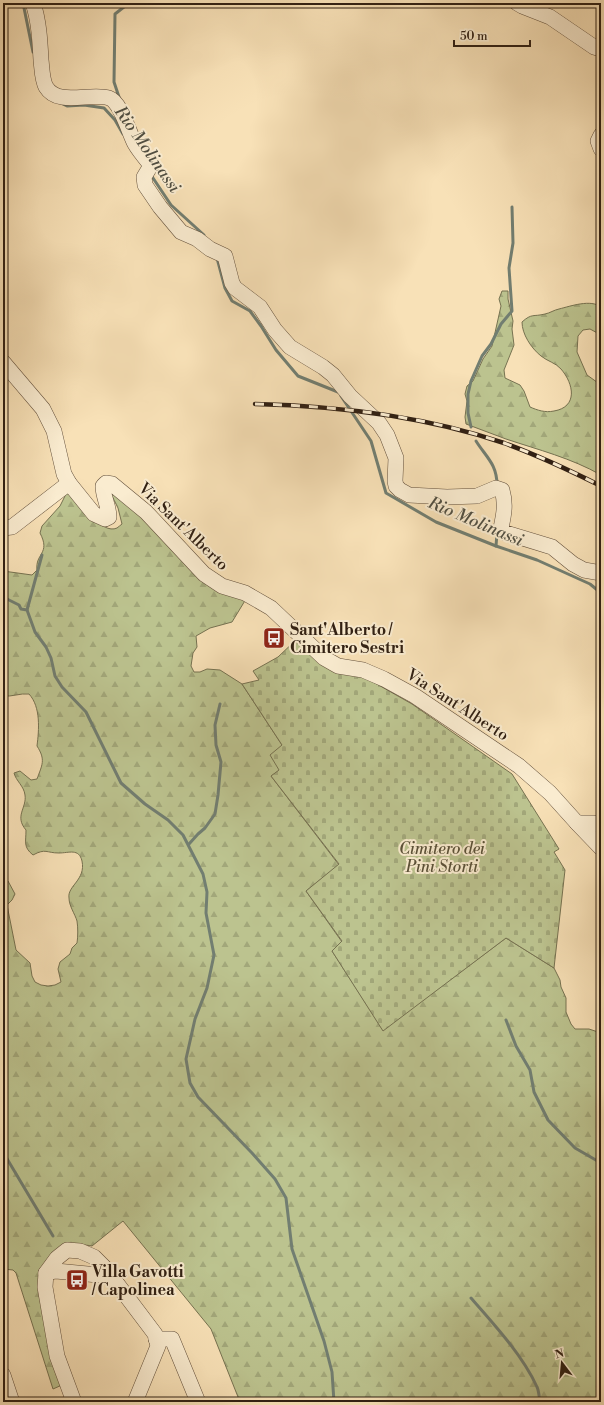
<svg xmlns="http://www.w3.org/2000/svg" width="604" height="1405" viewBox="0 0 604 1405" font-family="'Libre Bodoni',serif">
  <style>
    .forest { fill: url(#forest-firs); stroke: #767251 }
    .cemetery { fill: url(#cemetery-stones); stroke: #767251 }
    .lines { fill: none; stroke-linecap: round; stroke-linejoin: round }
    .stream { stroke: #727e71; stroke-width: 3 }
    .minor-casing { stroke: #63503c; stroke-width: 16 }
    .minor { stroke: #faecd0; stroke-width: 15 }
    .rail-casing { stroke: #312013; stroke-width: 4.5 }
    .rail { stroke: #faecd0; stroke-width: 3; stroke-dasharray: 9; stroke-linecap: butt }
    .labels { text-anchor: middle; stroke-width: 4; stroke-linejoin: round; paint-order: stroke }
    .street-label { font-size: 16px; fill: #312013; stroke: #faecd0 }
    .poi-label { font-size: 16px; font-weight: bold; fill: #312013; stroke: #faecd0; text-anchor: start }
    .park-label { font-size: 16px; font-style: italic; fill: #5b5138; stroke: #faecd0 }
    .water-label { font-size: 17px; font-style: italic; fill: #514f42; stroke: #faecd0 }
  </style>
  <defs>
    <pattern id="forest-firs" width="22" height="20" patternUnits="userSpaceOnUse"><rect width="22" height="20" fill="#bcc38f"/><path d="M5 1l3.5 6h-7zM16 11l3.5 6h-7z" fill="#a2a77a"/></pattern>
    <pattern id="cemetery-stones" width="16" height="16" patternUnits="userSpaceOnUse"><rect width="16" height="16" fill="#bcc38f"/><path d="M2 7V4a2 2 0 0 1 4 0v3zM10 15v-3a2 2 0 0 1 4 0v3z" fill="#a2a77a"/></pattern>
  </defs>
  <rect width="100%" height="100%" fill="#f8e1b7"/>
  <filter id="stains"><feTurbulence type="fractalNoise" baseFrequency=".005" numOctaves="4"/><feColorMatrix values="0 0 0 0 .2 0 0 0 0 .09 0 0 0 0 .02 0 0 0 .5 -.17"/></filter>
  <radialGradient id="worn" r=".72"><stop offset=".6" stop-color="#630" stop-opacity="0"/><stop offset="1" stop-color="#630" stop-opacity=".3"/></radialGradient>
  <g class="forest">
    <path d="M502,291H508V299L513,321L512,329L514,345L504,370L505,378L520,385L524,391L530,407C537,410 545,413 554,411C578,407 574,384 561,369C556,363 547,361 541,356C531,348 522,334 522,322C532,313 533,317 545,314C550,313 554,310 559,309C571,306 591,299 601,307V335L590,329L583,330L578,336L577,352L587,375L601,385V475C571,458 539,450 506,439C493,434 479,429 466,424L465,417L467,401L465,394L467,386L473,381L483,359L492,346L501,306L499,299Z"/>
    <path d="M71,493C79,503 102,535 117,528C119,527 120,525 122,524L118,508L111,494L117,495L246,599L232,622L210,628L196,636L197,647L193,653L191,666L194,672H200L207,669L220,670L242,684L282,745L280,770L271,776L339,865L306,891L342,942L332,951L383,1030L506,938L554,968L560,980L561,987L566,998V1012L571,1024L575,1029H589L601,1033V1402H240L211,1329L123,1221L92,1246C77,1243 58,1246 48,1258C45,1261 43,1266 41,1269L62,1385L53,1389L16,1273L13,1270L3,1269V880L8,881L15,894L12,900L7,905L16,950L30,963L32,976L35,982L41,985L48,986L55,985L61,982L58,969L60,962L70,954L72,948L77,943C78,937 78,927 77,921C75,914 69,906 69,898C67,886 86,880 82,861C79,848 69,853 59,853C46,853 46,848 33,855C23,847 26,842 26,830C14,816 27,808 25,795C24,786 16,781 14,773L20,771L31,780L37,779C42,765 46,760 37,746C39,730 41,707 29,694C20,693 12,697 3,696V571L32,575L37,570C35,553 51,554 40,533L42,526L60,506L66,494Z"/>
  </g>
  <path class="cemetery" d="M298,638L358,675L375,683L412,704L512,774L559,849L554,852L565,870L554,968L506,938L383,1031L332,951L342,941L306,891L339,864L271,776L279,770L270,755L282,745L242,684L259,680L253,671L278,657Z"/>
  <g class="lines">
    <g class="stream">
      <path d="M23,3L33,52"/>
      <path d="M119,97L114,82L115,14L129,3"/>
      <path d="M63,104L67,106L84,105L104,108L115,120L123,134"/>
      <path d="M151,175L171,205L204,235"/>
      <path d="M217,258L225,288L232,301L250,311L261,326L276,350L298,376L338,392"/>
      <path d="M341,396L371,441L386,493L436,522L496,546L537,560L590,584L601,593"/>
      <path d="M471,427L468,413V394L471,381L482,356L491,344L501,324L512,311L509,268L513,243L512,207"/>
      <path d="M476,441C486,457 497,464 497,485"/>
      <path d="M496,546L497,533"/>
      <path d="M3,597L19,605L21,609L27,610L35,632L46,647L51,658L55,676L62,687L86,712L121,783L145,804L168,820L183,835L203,874L207,892L206,913L214,955L207,988L195,1019L186,1059L190,1083L198,1097L252,1153L275,1179L286,1198L292,1249L324,1341L332,1372L334,1402"/>
      <path d="M27,610L42,555"/>
      <path d="M189,844L198,834L205,828L215,814L218,795L221,762L216,745L215,725L220,704"/>
      <path d="M506,1020L516,1046L530,1070L534,1092L548,1120L575,1148L601,1163"/>
      <path d="M3,1152L53,1236"/>
      <path d="M471,1298C494,1324 523,1356 537,1387C539,1391 539,1397 540,1402"/>
    </g>
    <g class="minor-casing">
      <g id="minor">
        <path d="M33,3C39,21 40,41 41,60C42,68 42,80 46,87C58,107 91,92 109,98C121,102 129,133 135,144C139,151 145,158 150,164V167L144,177L145,185L160,207L181,232L197,239L210,249L225,256L232,283L235,288L260,307L275,330L290,347L323,367L333,375L350,396L379,423L387,435L396,458L395,481L396,486L400,490L409,495L447,497L477,496L496,488L502,490C506,504 504,514 501,528L503,532L552,547L573,564L584,570L601,573"/>
        <path d="M517,3L522,6L550,17L594,47L601,49"/>
        <path d="M601,135L598,141L601,149"/>
        <path d="M3,362L43,409L54,431L64,474L69,483L94,514L105,519L109,517C109,506 103,497 103,486L106,483L112,484L146,512L204,574L222,586L245,593L271,608L324,658L338,666L363,670L384,679L415,696L519,766L550,793L577,823L601,848"/>
        <path d="M3,528L12,527L69,483"/>
        <path d="M577,823H594L601,826"/>
        <path d="M46,1273L56,1271L98,1275L110,1274"/>
        <path d="M156,1339H172L198,1402"/>
        <path d="M3,1375L12,1402"/>
        <path d="M74,1402L57,1356L45,1287L46,1273L57,1258L67,1250L80,1251L94,1257L106,1269L155,1334L158,1346L135,1402"/>
      </g>
    </g>
    <use href="#minor" class="minor"/>
    <g class="rail-casing">
      <path id="rail" d="M255,404C339,406 424,416 504,443C537,455 569,470 601,486"/>
    </g>
    <use href="#rail" class="rail"/>
  </g>
  <defs>
    <g id="bus-square" transform="scale(1.15)"><rect x="-9" y="-9" width="18" height="18" rx="4" fill="#8f2418" stroke="#faecd0"/><path d="M-5-6H5V4H4V6H2V4H-2V6H-4V4H-5ZM-3.5-4V0h7V-4ZM-3.5 1.2v1.5H-2V1.2ZM2 1.2v1.5H3.5V1.2Z" fill="#fff"/></g>
  </defs>
  <g fill-rule="evenodd">
    <use href="#bus-square" x="274" y="638"/>
    <use href="#bus-square" x="77" y="1280"/>
  </g>
  <g class="labels">
    <g class="street-label">
      <text transform="translate(184 526) rotate(44)" y="6">Via Sant'Alberto</text>
      <text transform="translate(458 704) rotate(33)" y="6">Via Sant'Alberto</text>
    </g>
    <g class="poi-label">
      <text x="290" y="635">Sant'Alberto /<tspan x="290" dy="18">Cimitero Sestri</tspan></text>
      <text x="92" y="1277">Villa Gavotti<tspan x="92" dy="18">/ Capolinea</tspan></text>
    </g>
    <g class="park-label">
      <text x="442" y="854">Cimitero dei<tspan x="442" dy="18">Pini Storti</tspan></text>
    </g>
    <g class="water-label">
      <text transform="translate(148 149) rotate(55)" y="6">Rio Molinassi</text>
      <text transform="translate(476 521) rotate(23)" y="6">Rio Molinassi</text>
    </g>
  </g>
  <rect width="604" height="1405" fill="none" stroke="#f8e1b7" stroke-width="16"/>
  <rect x="4" y="4" width="596" height="1397" fill="none" stroke="#312013" stroke-width="2"/>
  <rect x="8" y="8" width="588" height="1389" fill="none" stroke="#312013"/>
  <g transform="translate(562 1363) rotate(344)" stroke="#faecd0" stroke-width="3" paint-order="stroke">
  <path d="M0-3L7 15L0 10L-7 15Z" fill="#312013"/>
  <text y="-6" font-size="11" font-weight="bold" text-anchor="middle" fill="#312013">N</text>
  </g>
  <path d="M454 40v6h76v-6" fill="none" stroke="#312013" stroke-width="2"/>
  <text x="460" y="40" font-size="12" fill="#312013" stroke="#faecd0" stroke-width="3" paint-order="stroke">50 m</text>
  <rect width="100%" height="100%" filter="url(#stains)"/>
  <rect width="100%" height="100%" fill="url(#worn)"/>
</svg>
